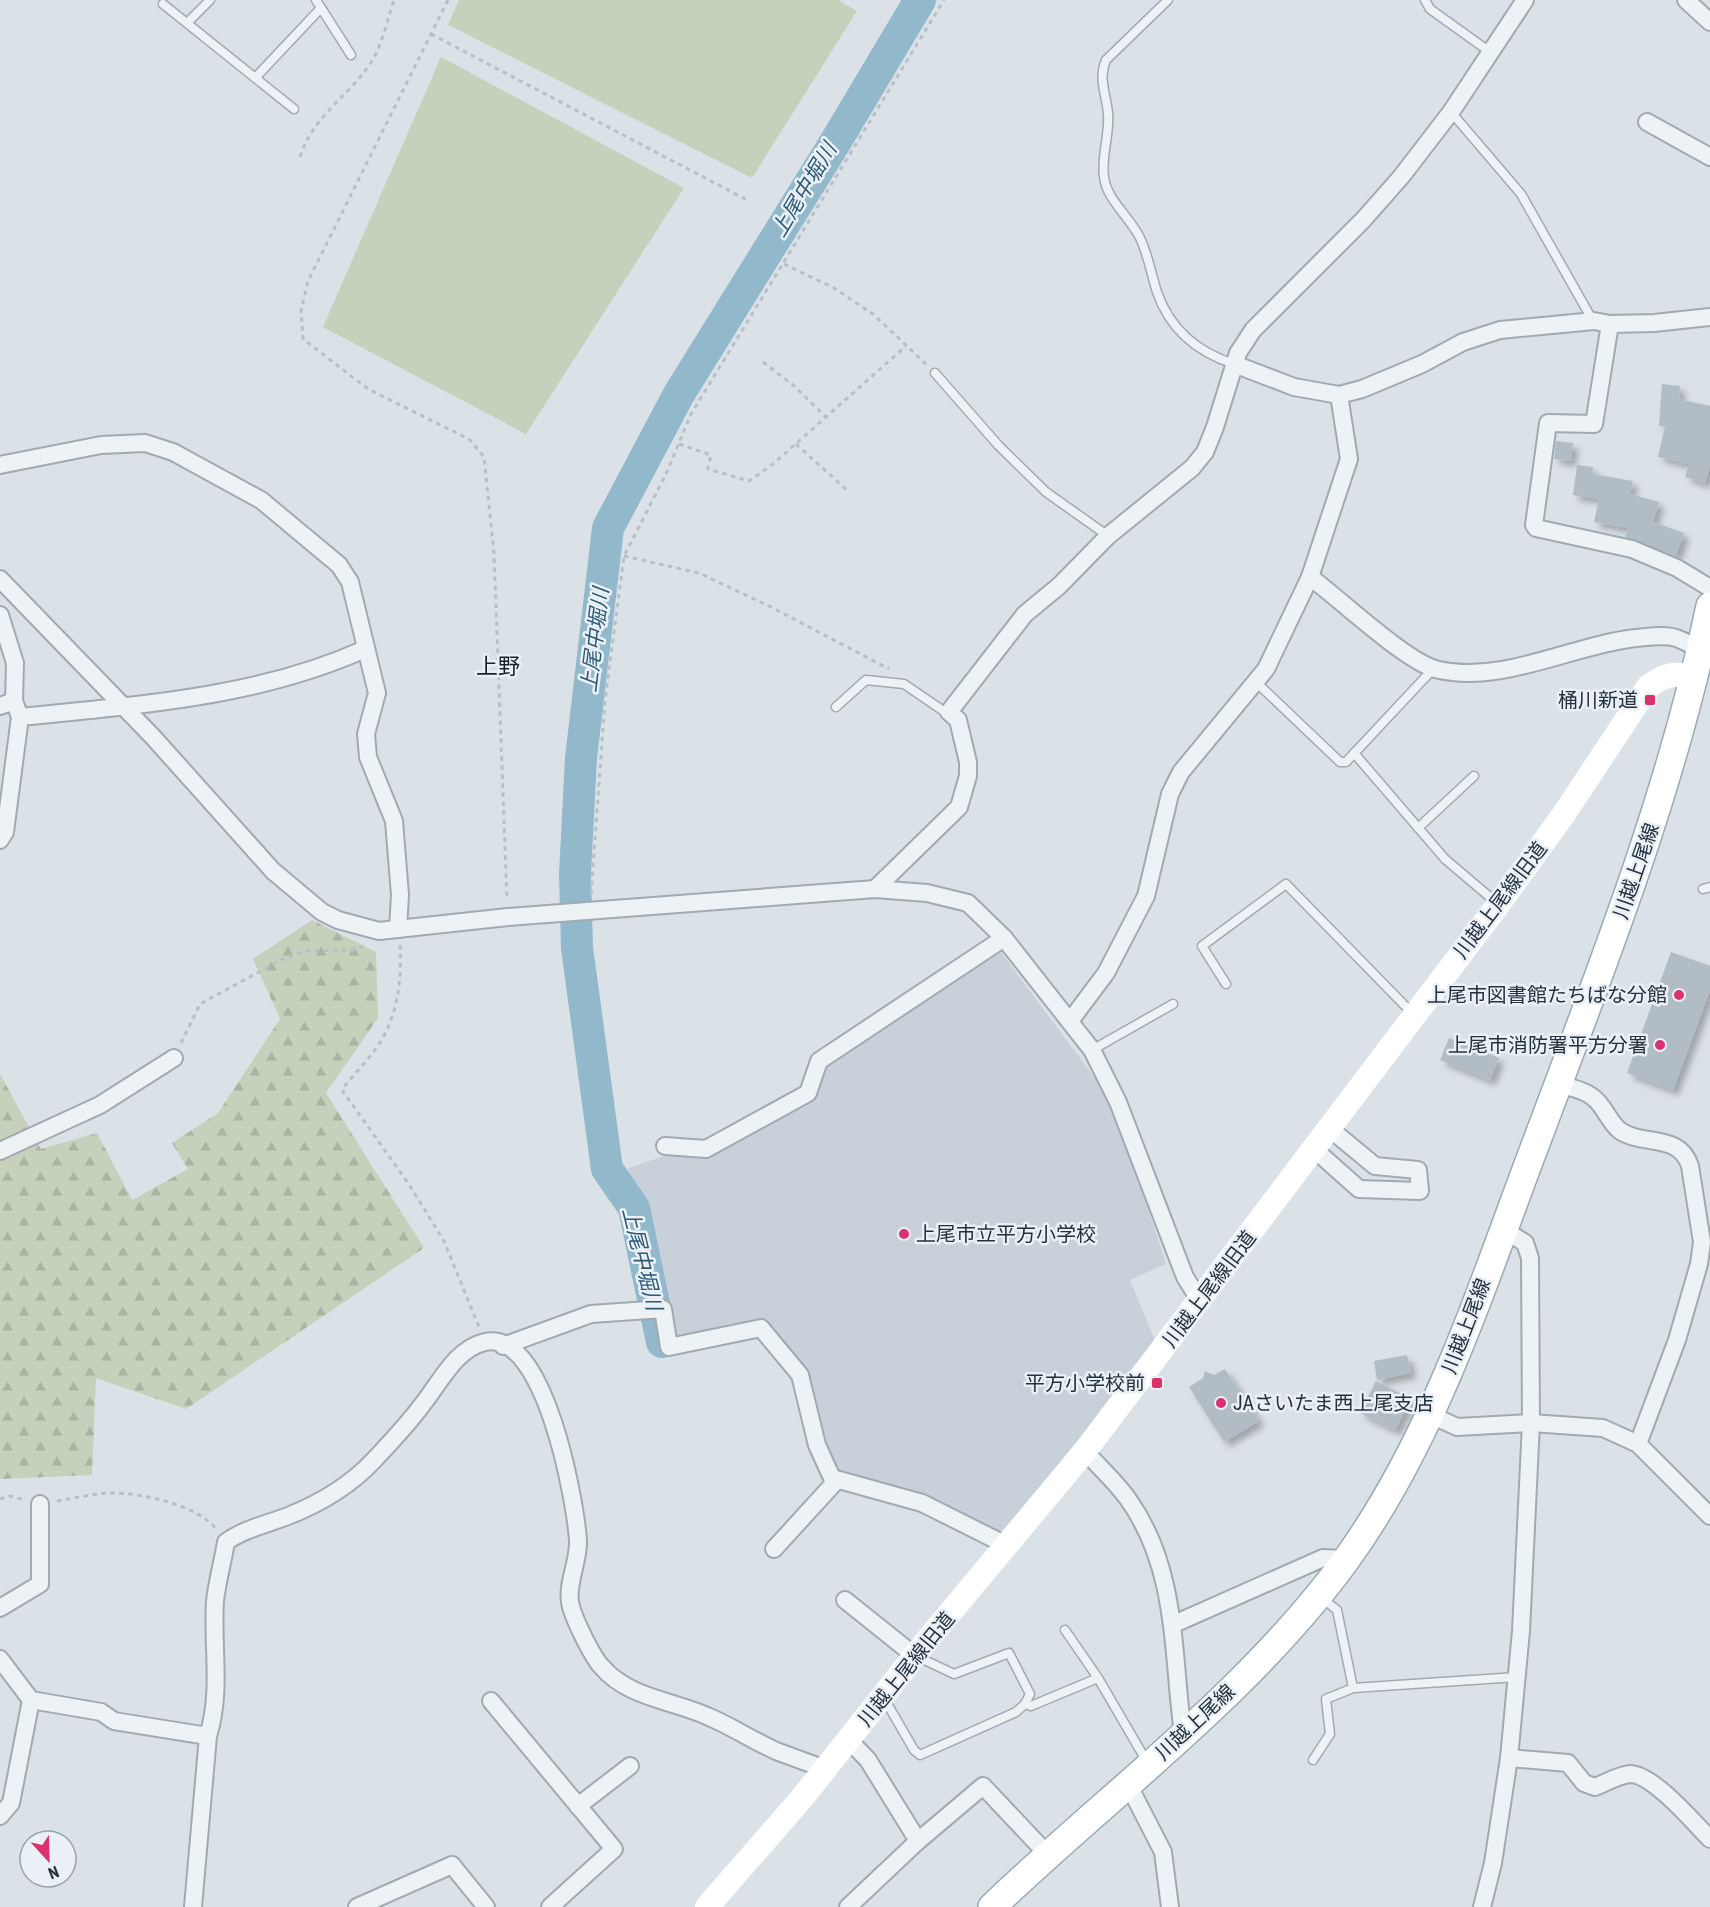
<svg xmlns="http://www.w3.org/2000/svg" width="1710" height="1907" viewBox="0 0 1710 1907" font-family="'Roboto Condensed','Noto Sans JP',sans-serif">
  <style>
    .built { fill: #c8d1d9 }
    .green { fill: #c5d1bb }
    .forest { fill: url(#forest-firs) }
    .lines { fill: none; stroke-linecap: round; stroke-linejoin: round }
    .river { stroke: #92b9cb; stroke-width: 32 }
    .building { fill: #b1bcc4; filter: url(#shadow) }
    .lane-casing { stroke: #a0aab1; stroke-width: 11 }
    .street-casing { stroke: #a0aab1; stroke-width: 20 }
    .primary-casing { stroke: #99a9b3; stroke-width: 30 }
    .path { stroke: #b9c0c5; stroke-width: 3; stroke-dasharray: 4.5 4.5; stroke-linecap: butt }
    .lane { stroke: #edf2f5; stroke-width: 8 }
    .street { stroke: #edf2f5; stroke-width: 16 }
    .secondary { stroke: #fff; stroke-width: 24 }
    .primary { stroke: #fff; stroke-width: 27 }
    .poi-dot { fill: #d9326d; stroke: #eaf0f5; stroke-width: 2 }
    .labels { text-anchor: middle; stroke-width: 5; stroke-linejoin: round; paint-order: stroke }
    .poi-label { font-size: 20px; fill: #24323e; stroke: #eaf0f5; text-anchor: end }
    .street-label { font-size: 20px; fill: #24323e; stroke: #eaf0f5 }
    .water-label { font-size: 21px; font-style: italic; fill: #2b5b75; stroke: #eaf0f5 }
    .quarter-label { font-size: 22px; fill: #16232e; stroke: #eaf0f5 }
  </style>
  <defs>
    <pattern id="forest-firs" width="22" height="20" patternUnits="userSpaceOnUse" patternTransform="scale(1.5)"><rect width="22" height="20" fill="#c5d1bb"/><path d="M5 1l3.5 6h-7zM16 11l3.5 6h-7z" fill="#a9b4a2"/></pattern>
    <filter id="shadow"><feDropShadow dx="5.5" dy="5.5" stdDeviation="3" flood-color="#0004"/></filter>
  </defs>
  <rect width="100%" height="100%" fill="#dbe2e7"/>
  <path class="built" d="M997,947L1100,1085L1132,1159L1166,1264L1130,1280L1156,1343L1005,1531L995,1535L837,1470L824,1442L808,1377L763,1323L675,1336L644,1205L626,1176L629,1168L664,1156L702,1155L804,1107L817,1091L825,1064Z"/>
  <g class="green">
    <path d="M459,0H838L857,11L752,178L448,25Z"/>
    <path d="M441,57L684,188L526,434L323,327Z"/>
  </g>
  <path class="forest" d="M312,920L376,952L378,1018L326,1093L424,1248L186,1409L96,1378L92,1475L0,1479V1074L41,1149L97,1133L132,1200L188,1169L172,1143L218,1113L280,1019L253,959Z"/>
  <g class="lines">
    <path class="river" d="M662,1342L634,1208L607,1169L577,948L575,874L581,758L608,528L679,394L836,141L920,0"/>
  </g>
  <g class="building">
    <path d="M1662,384L1680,386L1679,398L1683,400L1710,406V464L1705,483L1685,477L1689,464L1658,457L1665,426H1659Z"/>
    <path d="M1556,441L1573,443L1571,461L1554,459Z"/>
    <path d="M1577,465L1593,467L1592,474L1633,481L1630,494L1659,502L1653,522L1684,533L1676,556L1625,537L1628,528L1594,522L1599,499L1573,495Z"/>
    <path d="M1671,952L1710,966V990L1673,1090L1627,1073Z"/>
    <path d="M1449,1038L1499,1058L1490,1080L1440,1060Z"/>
    <path d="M1407,1355L1411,1373L1377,1380L1374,1361Z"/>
    <path d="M1225,1369L1259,1421L1224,1442L1189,1387L1203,1378L1205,1371L1214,1375Z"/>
    <path d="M1376,1381L1411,1399L1395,1430L1360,1413Z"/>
  </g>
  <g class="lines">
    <g class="lane-casing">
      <g id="lane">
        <path d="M316,0L351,55"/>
        <path d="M1168,0L1106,60C1098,79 1106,93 1108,113C1110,134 1101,156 1104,177C1106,198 1129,217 1139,236C1148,253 1151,274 1157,292C1170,330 1197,352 1234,364"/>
        <path d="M1425,0L1430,9L1490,52"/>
        <path d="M163,4L294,109"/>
        <path d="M188,22L210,0"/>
        <path d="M256,77L321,8"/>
        <path d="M1451,112L1521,194L1593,321"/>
        <path d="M935,373L998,445L1046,492L1108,536"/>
        <path d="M1256,682L1340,762H1346L1434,668"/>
        <path d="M836,707L866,680L904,684L945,712H949"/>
        <path d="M1354,753L1445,859L1498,904"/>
        <path d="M1418,828L1474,776"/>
        <path d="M1703,889L1710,887"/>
        <path d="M1226,984L1202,946L1286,884L1414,1015"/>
        <path d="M1092,1050L1173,1004"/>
        <path d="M1322,1598L1337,1610L1353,1688"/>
        <path d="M1065,1630L1098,1678L1147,1762"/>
        <path d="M885,1700L914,1750L920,1755L1016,1712L1025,1704L1030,1694L1009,1653L954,1674L916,1656"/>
        <path d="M1025,1704L1031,1706L1098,1678"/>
        <path d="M1313,1760L1330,1734L1326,1699L1353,1688L1517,1677"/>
      </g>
    </g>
    <g class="street-casing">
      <g id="street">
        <path d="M1686,0L1710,22"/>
        <path d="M1647,122L1710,157"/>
        <path d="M1610,324L1594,424L1548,423L1534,525L1536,528L1632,549L1677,568L1710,588"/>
        <path d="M1234,364L1294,387L1339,395L1362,389L1422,364L1463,342L1500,330L1594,321L1610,324L1654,323L1710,317"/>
        <path d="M0,465L101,445L145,443L173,452L261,500L339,565L350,582L377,693L366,734L368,757L394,821L400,895L398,929"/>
        <path d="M1310,577C1340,599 1408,664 1439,670C1504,684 1572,645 1636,638C1648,637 1664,634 1676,638C1685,641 1693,646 1701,650"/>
        <path d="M0,579L153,737L273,871L322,912L338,920L379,931L508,917L875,889L927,893L968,903L1004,938L1092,1050L1118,1102L1185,1277L1200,1301"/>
        <path d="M0,615L15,663L14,701L20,717L5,832L0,840"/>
        <path d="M0,706L14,701"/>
        <path d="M20,717C137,705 256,698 365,649"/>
        <path d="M875,889L959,807L968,776V762L958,720L949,712L1025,614L1059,586L1108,536L1192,468L1205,452L1215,427L1238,353L1253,330L1363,220L1401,177L1451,112L1525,0"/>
        <path d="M1070,1021L1106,973L1146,896L1170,794L1181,772L1266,669L1310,577L1349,459L1339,395"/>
        <path d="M1558,1084C1576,1089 1591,1091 1602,1107C1607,1114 1612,1124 1619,1130C1642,1147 1679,1132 1690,1166L1702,1242L1699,1264L1677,1340L1638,1444"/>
        <path d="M665,1146L706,1149L808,1093L819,1061L1004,938"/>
        <path d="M1314,1149L1359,1189L1420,1191L1418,1170L1375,1166L1329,1128"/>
        <path d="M0,1151L100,1105L174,1058"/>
        <path d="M503,1346L591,1314L663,1309L669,1347L761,1328L800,1375L817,1445L832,1478L922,1503L1006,1545"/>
        <path d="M1431,1415L1457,1427L1531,1423L1603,1428L1638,1444L1710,1516"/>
        <path d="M1085,1451C1099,1467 1116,1482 1128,1499C1178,1569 1172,1653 1183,1734"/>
        <path d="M774,1549L837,1480"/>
        <path d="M845,1600L915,1656"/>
        <path d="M0,1608L40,1584V1504"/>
        <path d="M1174,1624L1323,1558L1346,1559"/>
        <path d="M0,1659L31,1700L101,1712L114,1721L208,1736"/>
        <path d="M491,1701L614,1849L550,1907"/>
        <path d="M849,1740L868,1760L918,1841"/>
        <path d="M1509,1758L1568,1763L1584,1783L1595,1787C1605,1783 1619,1775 1630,1774C1653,1774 1694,1823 1710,1839"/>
        <path d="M1128,1784L1163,1852L1170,1907"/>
        <path d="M578,1806L630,1766"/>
        <path d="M0,1816L11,1803L31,1700"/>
        <path d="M193,1907L208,1736C222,1691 212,1647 215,1601C217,1582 223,1561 226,1542C244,1529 267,1524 288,1516C321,1503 351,1485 375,1459C391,1442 408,1424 422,1405C440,1383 455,1349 485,1342C545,1329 575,1500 578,1540C579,1561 567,1582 570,1602C572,1616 592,1656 601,1666C628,1698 671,1700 707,1716C731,1726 752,1740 776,1751C792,1757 809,1763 825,1769"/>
        <path d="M357,1907L452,1865L486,1907"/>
        <path d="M848,1907L918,1841L983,1786L1049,1856"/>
        <path d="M1482,1907L1493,1863L1509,1758L1521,1631L1531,1423L1530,1258L1525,1243L1503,1229"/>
      </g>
    </g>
    <g class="primary-casing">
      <path id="primary" d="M992,1907C1111,1793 1248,1694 1346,1560C1434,1438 1480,1291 1533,1151C1600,972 1671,795 1710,606"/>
    </g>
    <g class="path">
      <path d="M448,0L308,281L301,311L303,339L368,389L469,439L484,457L494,553L507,900"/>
      <path d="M431,34L749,201"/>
      <path d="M300,157C314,114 348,98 372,61C383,43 387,20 394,0"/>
      <path d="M784,264L834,288L873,314L926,364"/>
      <path d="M763,362L793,385L826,417"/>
      <path d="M679,444L711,455L708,469L749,481L773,464L906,346"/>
      <path d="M796,444L849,492"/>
      <path d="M624,556L699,573L771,607L889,669"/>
      <path d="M591,894L605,701L624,556L666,474L691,414L944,0"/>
      <path d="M400,945C402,985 397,1023 371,1055C362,1067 351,1077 342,1090L410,1186L444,1241L479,1327"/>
      <path d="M181,1043L200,1004L279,961L304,951L353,950L364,946"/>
      <path d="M0,1499L10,1496L24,1500"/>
      <path d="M57,1501C74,1498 92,1494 109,1493C139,1492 199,1505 217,1530"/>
    </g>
    <use href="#lane" class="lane"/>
    <use href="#street" class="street"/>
    <path class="secondary" d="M707,1907L802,1798L929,1638L1085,1451L1498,905L1564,814L1648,687C1665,674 1675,672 1695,678"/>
    <use href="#primary" class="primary"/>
  </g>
  <g class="poi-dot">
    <rect x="1644" y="694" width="12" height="12" rx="3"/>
    <circle cx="1679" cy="995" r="6"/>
    <circle cx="1660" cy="1045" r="6"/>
    <circle cx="904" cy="1234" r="6"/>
    <rect x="1151" y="1377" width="12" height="12" rx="3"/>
    <circle cx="1221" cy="1403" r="6"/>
  </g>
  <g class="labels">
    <g class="poi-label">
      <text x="1638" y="707">桶川新道</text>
      <text x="1667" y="1002">上尾市図書館たちばな分館</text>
      <text x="1648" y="1052">上尾市消防署平方分署</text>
      <text x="916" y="1241" text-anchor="start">上尾市立平方小学校</text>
      <text x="1145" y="1390">平方小学校前</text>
      <text x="1233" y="1410" text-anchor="start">JAさいたま西上尾支店</text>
    </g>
    <g class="street-label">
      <text transform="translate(1636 871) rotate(-71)" y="7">川越上尾線</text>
      <text transform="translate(1500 900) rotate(-53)" y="7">川越上尾線旧道</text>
      <text transform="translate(1209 1289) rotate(-53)" y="7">川越上尾線旧道</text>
      <text transform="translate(1466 1326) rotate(-69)" y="7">川越上尾線</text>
      <text transform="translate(906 1669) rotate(-51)" y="7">川越上尾線旧道</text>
      <text transform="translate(1195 1722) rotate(-43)" y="7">川越上尾線</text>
    </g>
    <g class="water-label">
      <text transform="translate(804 190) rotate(-59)" y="7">上尾中堀川</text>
      <text transform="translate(595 640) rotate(-83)" y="7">上尾中堀川</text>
      <text transform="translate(642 1259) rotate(76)" y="7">上尾中堀川</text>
    </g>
    <g class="quarter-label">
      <text x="498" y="674">上野</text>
    </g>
  </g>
  <g transform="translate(48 1859) rotate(158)"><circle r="28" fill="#eaf0f5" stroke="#9ba4ac" stroke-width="1.5"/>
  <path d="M0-4.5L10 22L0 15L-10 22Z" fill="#d9326d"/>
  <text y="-9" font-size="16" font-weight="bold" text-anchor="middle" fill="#24323e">N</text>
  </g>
</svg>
